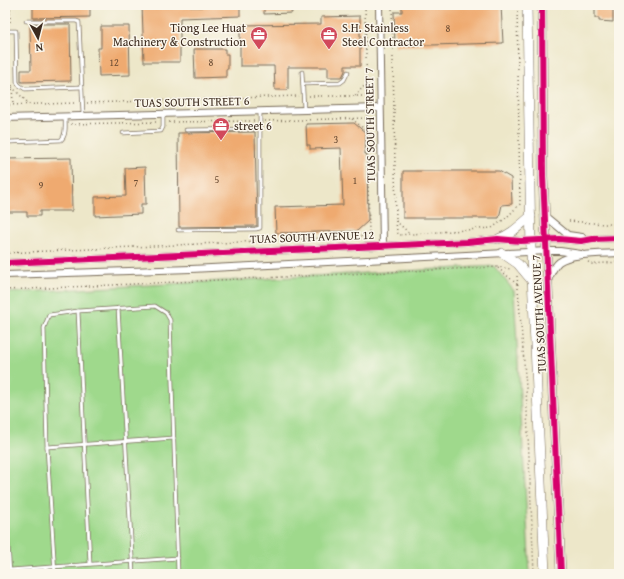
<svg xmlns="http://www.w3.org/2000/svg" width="624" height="579" viewBox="0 0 624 579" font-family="'Gentium Book Plus',serif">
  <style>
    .green { fill: #9fd98c; stroke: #6d8255 }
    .building { fill: #efaa70 }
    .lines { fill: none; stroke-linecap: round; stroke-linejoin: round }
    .lane-casing { stroke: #796c5a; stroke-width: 4.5 }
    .street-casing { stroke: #796c5a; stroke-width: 8 }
    .secondary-casing { stroke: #796c5a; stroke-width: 10 }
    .path { stroke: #796c5a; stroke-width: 1.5; stroke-dasharray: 1 3; stroke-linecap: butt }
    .lane { stroke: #fff; stroke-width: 3 }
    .street { stroke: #fff; stroke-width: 6 }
    .secondary { stroke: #fff; stroke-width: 9 }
    .cycleway-casing { stroke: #fbf7ec; stroke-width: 8 }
    .cycleway { stroke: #d6006c; stroke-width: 6 }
    .labels { text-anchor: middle; stroke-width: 3; stroke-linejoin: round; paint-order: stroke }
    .number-label { font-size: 10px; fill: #684a32 }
    .poi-label { font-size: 12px; fill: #3b2a1e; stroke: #fbf7ec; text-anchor: start }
    .street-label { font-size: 12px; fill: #3b2a1e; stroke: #fbf7ec }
  </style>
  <rect width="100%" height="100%" fill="#fbf7ec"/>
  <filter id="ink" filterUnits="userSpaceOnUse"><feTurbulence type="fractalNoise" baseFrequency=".025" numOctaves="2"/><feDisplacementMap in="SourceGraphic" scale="8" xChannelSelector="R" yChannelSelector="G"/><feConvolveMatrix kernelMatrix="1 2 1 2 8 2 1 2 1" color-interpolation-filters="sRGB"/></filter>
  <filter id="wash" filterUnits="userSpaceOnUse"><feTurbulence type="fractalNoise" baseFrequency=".012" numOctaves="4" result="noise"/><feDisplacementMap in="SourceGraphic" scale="16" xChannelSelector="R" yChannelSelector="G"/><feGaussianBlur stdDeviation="0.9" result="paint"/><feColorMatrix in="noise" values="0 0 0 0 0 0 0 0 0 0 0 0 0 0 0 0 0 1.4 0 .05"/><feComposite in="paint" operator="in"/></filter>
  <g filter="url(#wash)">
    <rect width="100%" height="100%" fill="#ede7c9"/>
    <path class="green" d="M494,266L514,291L530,574H5V293Z"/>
    <g id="blocks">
      <g class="building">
        <path d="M33,5H90V17L33,18Z"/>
        <path d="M142,5H190V7H202V5H240V16L180,18V62H144Z"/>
        <path d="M264,5H291L292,13L264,14Z"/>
        <path d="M402,5H501L503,43L395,46L394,12H402Z"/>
        <path d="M595,5H613V22L599,21V18H595Z"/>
        <path d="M360,16V66H345V71L342,77H328V67H288V90H275L274,66H240V25L321,24V17Z"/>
        <path d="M30,24H70L71,81L21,82V70H31Z"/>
        <path d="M101,26H129L130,75L99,76L98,48H101Z"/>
        <path d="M194,49H225V54H228V69H226V77L195,78Z"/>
        <path d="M354,123L366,133L365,154H367L368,221L357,231L276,233L275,207L343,205L341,148L310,149V145H307L306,124Z"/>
        <path d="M255,132L257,226L179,227L178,133Z"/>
        <path d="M71,158L72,211H40V216H27V212H5V159Z"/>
        <path d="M145,167L146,204H141V214L95,216V197L126,196L125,168Z"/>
        <path d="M403,171H499L511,178L512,204L502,205L499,218H403Z"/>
      </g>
    </g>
  </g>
  <g filter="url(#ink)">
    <use href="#blocks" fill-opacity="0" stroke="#796c5a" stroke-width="1"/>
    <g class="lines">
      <g class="lane-casing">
        <g id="lane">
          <path d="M26,21H76L79,22L83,115"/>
          <path d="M5,31H16L17,82L19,85L25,89L82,87"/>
          <path d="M302,72L304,110"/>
          <path d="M303,84L340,83L344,80L348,72"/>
          <path d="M186,130L260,129"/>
          <path d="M123,133L161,131L163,127V113"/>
          <path d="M10,142L61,140C67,135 65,123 65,116"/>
          <path d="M178,230L256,229L260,228V111"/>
          <path d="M118,308L133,574"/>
          <path d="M78,311L90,564"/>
          <path d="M47,447L174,438"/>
          <path d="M5,499L10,574"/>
          <path d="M10,570L178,558"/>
          <path d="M55,574L47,447L44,328L49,315L78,311L155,306L166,313L170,320L178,574"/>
        </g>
      </g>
      <g class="street-casing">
        <g id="street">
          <path d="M379,5L383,245"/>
          <path d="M5,118L380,108"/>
          <path d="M545,216L568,235L582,237"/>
          <path d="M5,263L467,242L498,239L521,241L559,239L581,241L593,239L619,238"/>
          <path d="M5,275L191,269L547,251H560L581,254"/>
          <path d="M549,278C552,272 554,266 559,262C570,253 604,254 619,253"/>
        </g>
      </g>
      <g class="secondary-casing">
        <g id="secondary">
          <path d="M527,5L531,252L545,574"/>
          <path d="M542,5L543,176L561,574"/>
          <path d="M498,239C512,234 520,225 531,216"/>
          <path d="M502,253L518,264L533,282"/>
        </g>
      </g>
      <g class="path">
        <path d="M10,5V25"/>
        <path d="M365,5L367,102"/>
        <path d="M392,5L396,221L410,234"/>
        <path d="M12,85L13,105"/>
        <path d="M12,87L30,105"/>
        <path d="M309,96H366"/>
        <path d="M355,96L366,84"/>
        <path d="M87,103L299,96"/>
        <path d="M5,105L77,103"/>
        <path d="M352,119L367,131"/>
        <path d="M265,121L367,118"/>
        <path d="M169,122L255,121"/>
        <path d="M71,124L159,122"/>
        <path d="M396,221L397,232L399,235L492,228L506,218L520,204L517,5"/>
        <path d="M569,221L605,224H619"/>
        <path d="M5,253L368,236L369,235L367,114"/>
        <path d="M588,262L592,264L619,262"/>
        <path d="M498,268L518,285"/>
        <path d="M517,276L526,387L534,574"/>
        <path d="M5,290L497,267L511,269"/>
      </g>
      <use href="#lane" class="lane"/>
      <use href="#street" class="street"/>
      <use href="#secondary" class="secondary"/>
      <g class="cycleway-casing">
        <g id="cycleway">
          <path d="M542,5L543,176L561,574"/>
          <path d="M5,263L467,242L498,239L521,241L559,239L581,241L593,239L619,238"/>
        </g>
      </g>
      <use href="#cycleway" class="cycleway"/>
    </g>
  </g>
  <defs>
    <g id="office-pin" transform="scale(0.9)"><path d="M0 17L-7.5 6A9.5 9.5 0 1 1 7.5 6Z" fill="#d1495b" stroke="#fbf7ec"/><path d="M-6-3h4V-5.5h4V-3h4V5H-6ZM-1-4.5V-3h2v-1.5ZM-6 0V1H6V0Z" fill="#fff"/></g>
  </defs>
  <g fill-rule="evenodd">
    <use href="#office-pin" x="259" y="35"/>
    <use href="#office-pin" x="329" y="35"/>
    <use href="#office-pin" x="221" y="126"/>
  </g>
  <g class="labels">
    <g class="number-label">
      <text x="448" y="32">8</text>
      <text x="114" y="66">12</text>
      <text x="211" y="66">8</text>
      <text x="336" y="143">3</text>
      <text x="217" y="183">5</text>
      <text x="355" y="184">1</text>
      <text x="136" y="186">7</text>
      <text x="41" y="189">9</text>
    </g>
    <g class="poi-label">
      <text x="246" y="32" text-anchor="end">Tiong Lee Huat<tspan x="246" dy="14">Machinery &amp; Construction</tspan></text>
      <text x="342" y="32">S.H. Stainless<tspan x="342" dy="14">Steel Contractor</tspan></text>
      <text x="234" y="130">street 6</text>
    </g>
    <g class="street-label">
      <text transform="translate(192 102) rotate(-1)" y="4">TUAS SOUTH STREET 6</text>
      <text transform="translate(370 125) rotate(-91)" y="4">TUAS SOUTH STREET 7</text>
      <text transform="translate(312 237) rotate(-2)" y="4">TUAS SOUTH AVENUE 12</text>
      <text transform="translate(539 314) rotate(-93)" y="4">TUAS SOUTH AVENUE 7</text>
    </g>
  </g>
  <rect width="624" height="579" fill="none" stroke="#fbf7ec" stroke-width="20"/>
  <g transform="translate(38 38) rotate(173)" stroke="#fbf7ec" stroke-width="3" paint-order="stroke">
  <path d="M0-3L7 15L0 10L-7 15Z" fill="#3b2a1e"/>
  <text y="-6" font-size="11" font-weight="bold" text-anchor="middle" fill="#3b2a1e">N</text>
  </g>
</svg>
